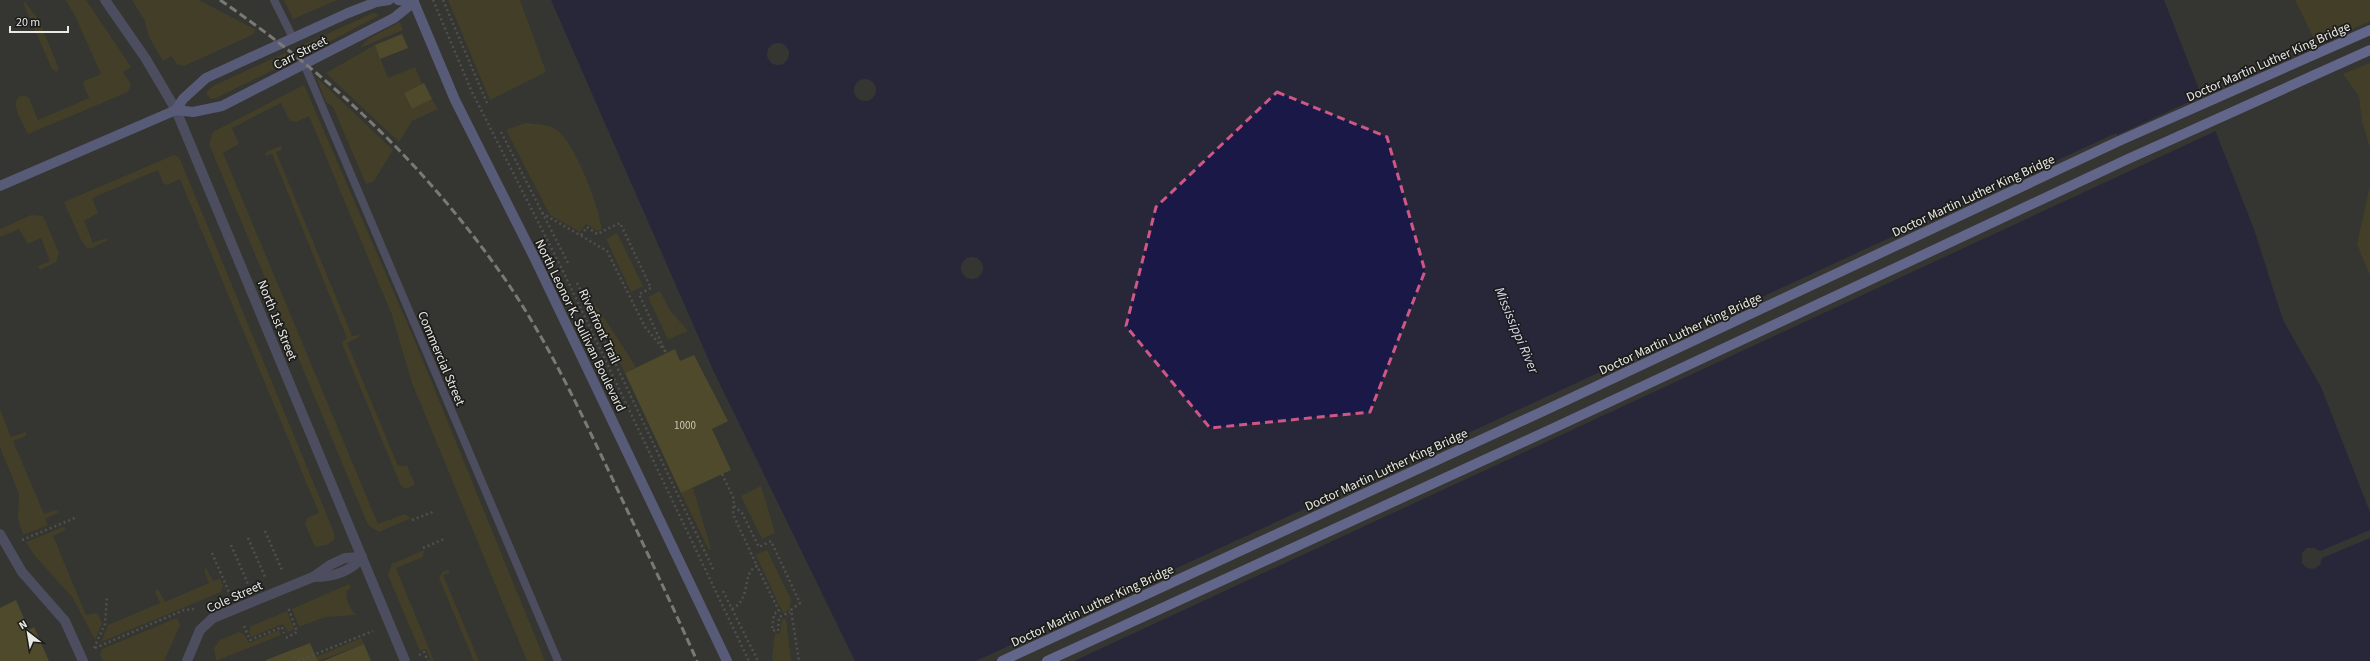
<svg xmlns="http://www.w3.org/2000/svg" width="2370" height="661" viewBox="0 0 2370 661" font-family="'Source Sans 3',sans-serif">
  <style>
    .green { fill: #534b1e }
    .water { fill: #191846 }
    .pier { fill: #353531 }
    .building { fill: #6f6426 }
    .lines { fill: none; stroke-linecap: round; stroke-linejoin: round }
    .path { stroke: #70706d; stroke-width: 2.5; stroke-dasharray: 2 3; stroke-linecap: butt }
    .lane { stroke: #686c95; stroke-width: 8 }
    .street { stroke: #686c95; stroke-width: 10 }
    .secondary { stroke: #848bcc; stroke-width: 10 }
    .primary { stroke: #9aa2f6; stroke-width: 10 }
    .rail { stroke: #ccccc9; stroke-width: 3; stroke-dasharray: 8 4; stroke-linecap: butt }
    .marked { fill: none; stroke: #ce5785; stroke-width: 3; stroke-dasharray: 8 5; stroke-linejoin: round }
    .labels { text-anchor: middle; stroke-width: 3.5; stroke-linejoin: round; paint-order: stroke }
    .number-label { font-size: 11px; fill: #cac8b6 }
    .street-label { font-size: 13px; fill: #e9e9e6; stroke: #1c1c1a }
    .water-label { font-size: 14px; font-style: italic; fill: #d4d8f9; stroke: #1c1c1a }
  </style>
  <rect width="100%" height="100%" fill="#353531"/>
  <g class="green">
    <path d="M66,0H86L131,67L123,72L131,84L128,92L28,134C24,124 11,107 18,97L24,95L29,98L38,120L89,98L83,84L84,81L101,74L76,18Z"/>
    <path d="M132,0H199L256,30L252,35L184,66L178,65L171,56L163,61L149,37L145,21Z"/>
    <path d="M284,0H337L293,19Z"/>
    <path d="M448,0H520L546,72L490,100Z"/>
    <path d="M2295,0H2370V21L2317,45Z"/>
    <path d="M25,2L39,20L58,67V72L52,69L23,3Z"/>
    <path d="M373,13H376L378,16L304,55L296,48Z"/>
    <path d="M400,22L403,30L360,48L368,39Z"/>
    <path d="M375,45L388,78L415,67L422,84L404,93L412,109L432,99L438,109L412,121L399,142L326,73Z"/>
    <path d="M285,53L294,60L216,98L211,99L207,95V91L213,86Z"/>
    <path d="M2370,63V148L2362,121L2359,96L2343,74Z"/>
    <path d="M316,77L393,150L374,181L366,184L333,107L326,102Z"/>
    <path d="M304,85L412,334L545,661H527L412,383L392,315L309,116L296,122L290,121L281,103L232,128L239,144L223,153L378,524L405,514L411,518L379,532L368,525L209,144L213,132Z"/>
    <path d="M525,123C534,124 547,124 555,129C574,139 599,207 602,229L597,231L586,224L580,232L550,215L506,130Z"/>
    <path d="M281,146L282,150L276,152L352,336L360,335L359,337L347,343L398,466H407L414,482V485L406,489L401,486L343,346L342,342L347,338L272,154L265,156L266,152Z"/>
    <path d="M174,155L179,157L333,530L335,539L327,545L315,547L305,524L307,518L319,513L180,179L167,185L163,183L158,170L92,198L98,213L84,221L93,243L106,238L108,240L92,248H87L81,240L64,202Z"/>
    <path d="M2370,186V276L2357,244Z"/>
    <path d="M31,215L43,216L59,253L56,262L40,270L38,266L50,261L41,238L28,244L19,229L0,237V229Z"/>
    <path d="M617,233L643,286L631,292L606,239Z"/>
    <path d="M660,291L669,309L688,331L668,340L648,297Z"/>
    <path d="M597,307L636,367L625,373L594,308Z"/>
    <path d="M0,409L11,437L26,432V436L13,441L44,514L55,510L59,512L45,519L48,525L23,535L18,519L19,494L0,447Z"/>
    <path d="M761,486L775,533L762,539L741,496Z"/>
    <path d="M693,488L711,549L709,550L681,493Z"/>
    <path d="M63,527H65V530L53,536L86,615L97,613L102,623L95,640L73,598L35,556L26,542Z"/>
    <path d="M424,550L423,557L396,568L434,661H431L426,649L420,651L388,575L392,564Z"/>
    <path d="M767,550L791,600L789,610L783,613L756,555Z"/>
    <path d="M206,568L213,581L220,578L223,586L221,592L101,642L108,625L160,603L155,592L158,589L165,602L209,583L204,570Z"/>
    <path d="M449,570V573L443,575L479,661H474L439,578L442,572Z"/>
    <path d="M349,584L351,589L347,590C344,597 351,612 357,615L325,617L299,627L292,609Z"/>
    <path d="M287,611L294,629L288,632L283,624L251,637L249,632L251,626Z"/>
    <path d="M177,618L180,625L164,661H103L100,655L102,649Z"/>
    <path d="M782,619H786L791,661H773L772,657L775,633L780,634Z"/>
    <path d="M279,630L281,635L216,661L214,648L220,640L239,632L244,634L249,643Z"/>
    <path d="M361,638L364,644L318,661L316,657Z"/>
  </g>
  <path class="water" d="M551,0H2164L2254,229L2283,320L2321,387L2370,512V661H855L713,370Z"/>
  <g class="pier">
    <circle cx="778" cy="54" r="11"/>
    <circle cx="865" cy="90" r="11"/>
    <path d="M2204,95L2218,130L1074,661H976L2116,133L2117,135Z"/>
    <circle cx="972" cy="268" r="11"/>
    <path d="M2370,530V538L2322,558L2320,565L2314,569L2307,568L2302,563V553L2307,548H2314L2320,551Z"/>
  </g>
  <g class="building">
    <path d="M402,34L408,48L380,59L375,45Z"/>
    <path d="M424,83L432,99L412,109L404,93Z"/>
    <path d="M675,349L680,361L694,355L728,421L712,429L731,470L681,493L625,373Z"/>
    <path d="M16,600L29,630L34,627L49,661H0V608Z"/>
    <path d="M310,643L318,661H266V660Z"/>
    <path d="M364,644L371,661H323Z"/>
  </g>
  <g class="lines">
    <g class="path">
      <path d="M433,0L472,92L561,267L749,661"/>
      <path d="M443,0L487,103"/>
      <path d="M501,132L568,263"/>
      <path d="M542,213L607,251L645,327L665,351"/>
      <path d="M581,235L587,227L597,234L620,223L651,288L639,294L666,353"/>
      <path d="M577,283L714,571"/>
      <path d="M722,474L734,499L733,514L757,566"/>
      <path d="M734,506L742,513L759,547L771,541L800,603L791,610L799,661"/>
      <path d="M412,520L433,512"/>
      <path d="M265,531L282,570"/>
      <path d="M248,538L265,577"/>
      <path d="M22,540L75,518"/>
      <path d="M231,545L248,584"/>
      <path d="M423,548L444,539"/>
      <path d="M212,553L229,592"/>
      <path d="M723,591L758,661"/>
      <path d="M732,609C752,599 741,573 757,566L779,611L774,614L772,630L778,631L779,617L790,612"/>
      <path d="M244,626L250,640L282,627L284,633"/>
      <path d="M286,638L297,632L288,607"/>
      <path d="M94,648L105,624L107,596"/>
      <path d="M95,648L184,610L194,609"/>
      <path d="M419,655L424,652L428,661"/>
      <path d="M294,656L296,661"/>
      <path d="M298,661L373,631"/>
    </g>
    <g class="lane">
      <path d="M274,0L293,38"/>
      <path d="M304,64L558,661"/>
    </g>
    <g class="street">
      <path d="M105,0L146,59L176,110L405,661"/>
      <path d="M0,534L22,572L65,621L83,661"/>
      <path d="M313,577C332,577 350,573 362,557"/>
      <path d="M187,661L200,630L213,618L313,577L330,565L345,558L362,557"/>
    </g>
    <g class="secondary">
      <path d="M398,0L414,2"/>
      <path d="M413,0L455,100L535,259L727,661"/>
      <path d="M176,110L183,99L206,78L348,13L376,2L389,0"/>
      <path d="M0,186L176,110L193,112L222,106L394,18L414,2"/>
    </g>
    <g class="primary">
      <path d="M1002,661L1550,408L2119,141L2370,30"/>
      <path d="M1047,661L1558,426L2128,159L2370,50"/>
    </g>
    <path class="rail" d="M220,0C334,78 431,171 509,285C550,346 581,413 613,480C641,540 670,600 697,661"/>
  </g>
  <path d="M0 0H2370V661H0ZM1277,92L1387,137L1425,271L1370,412L1210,428L1126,326L1156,207Z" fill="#353531" fill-opacity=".55" fill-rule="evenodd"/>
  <path class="marked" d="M1277,92L1387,137L1425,271L1370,412L1210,428L1126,326L1156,207Z"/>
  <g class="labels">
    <g class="number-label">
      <text x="685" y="429">1000</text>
    </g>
    <g class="street-label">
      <text transform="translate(300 52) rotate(-27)" y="5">Carr Street</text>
      <text transform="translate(2268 61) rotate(-24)" y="5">Doctor Martin Luther King Bridge</text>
      <text transform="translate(1973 195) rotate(-25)" y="5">Doctor Martin Luther King Bridge</text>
      <text transform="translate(278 320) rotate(68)" y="5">North 1st Street</text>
      <text transform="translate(581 325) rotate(64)" y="5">North Leonor K. Sullivan Boulevard</text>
      <text transform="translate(600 326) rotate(65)" y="5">Riverfront Trail</text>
      <text transform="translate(1680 333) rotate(-25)" y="5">Doctor Martin Luther King Bridge</text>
      <text transform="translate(442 358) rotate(67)" y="5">Commercial Street</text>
      <text transform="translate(1386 469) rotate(-25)" y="5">Doctor Martin Luther King Bridge</text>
      <text transform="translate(234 596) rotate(-24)" y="5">Cole Street</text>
      <text transform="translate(1092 605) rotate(-25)" y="5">Doctor Martin Luther King Bridge</text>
    </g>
    <g class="water-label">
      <text transform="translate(1517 330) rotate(67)" y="5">Mississippi River</text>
    </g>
  </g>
  <g transform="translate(28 633) rotate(329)" stroke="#1c1c1a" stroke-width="3" paint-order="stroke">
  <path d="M0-3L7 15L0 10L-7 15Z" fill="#e9e9e6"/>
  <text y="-6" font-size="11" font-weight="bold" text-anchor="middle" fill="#e9e9e6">N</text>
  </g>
  <path d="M10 26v6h58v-6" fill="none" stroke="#e9e9e6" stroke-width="2"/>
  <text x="16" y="26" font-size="12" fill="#e9e9e6" stroke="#1c1c1a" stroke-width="3" paint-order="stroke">20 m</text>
</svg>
